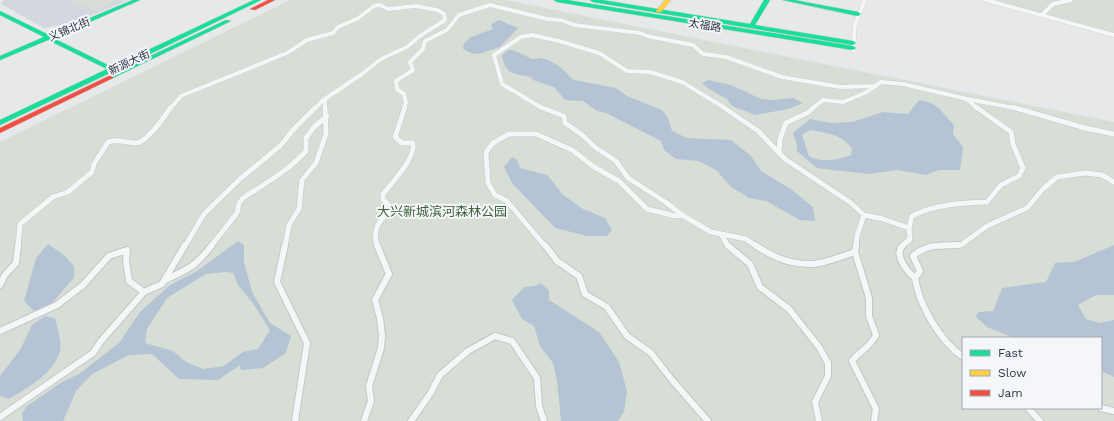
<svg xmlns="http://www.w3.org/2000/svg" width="1114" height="421" viewBox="0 0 1114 421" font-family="'Work Sans','Noto Sans SC',sans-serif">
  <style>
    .built { fill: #d4d7dd }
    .green { fill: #d6ded6; fill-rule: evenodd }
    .water { fill: #b4c4d5; fill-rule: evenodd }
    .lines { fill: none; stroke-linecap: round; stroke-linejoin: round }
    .street-far2-casing { stroke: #c4c6c8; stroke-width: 4.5 }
    .street-far1-casing { stroke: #c4c6c8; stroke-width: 6 }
    .street-casing { stroke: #c4c6c8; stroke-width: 8 }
    .fast-casing { stroke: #c4c6c8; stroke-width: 1 }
    .slow-casing { stroke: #c4c6c8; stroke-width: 1 }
    .jam-casing { stroke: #c4c6c8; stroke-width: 1 }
    .street-far2 { stroke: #f5f6f7; stroke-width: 4 }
    .street-far1 { stroke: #f5f6f7; stroke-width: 5 }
    .street { stroke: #f5f6f7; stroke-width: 6 }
    .fast { fill: #16e098; fill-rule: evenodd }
    .slow { fill: #ffcf43; fill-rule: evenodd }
    .jam { fill: #f24e42; fill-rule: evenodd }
    .labels { text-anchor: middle; stroke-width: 4; stroke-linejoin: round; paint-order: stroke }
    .far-street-label { font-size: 11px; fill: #2b3445; stroke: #f4f6f9 }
    .park-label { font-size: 13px; fill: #3f6138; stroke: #f4f6f9 }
  </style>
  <rect width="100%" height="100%" fill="#e6e8ea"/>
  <path class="built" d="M4,0H128L98,13L61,25L44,28L1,4Z"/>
  <g class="green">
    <path d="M67,0H118L95,10Z"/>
    <path d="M290,0H505L1114,122V421H0V142ZM963,338H1101V408H963Z"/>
    <path d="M991,0H1114V33Z"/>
  </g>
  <g class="water">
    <path d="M499,20L518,28L500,47L482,53L473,54L463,49L464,43L471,37L493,29L491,24Z"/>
    <path d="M509,50H513L532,59L540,58L548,60L559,66L574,80L616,88L627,96L662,110L668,118L672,131L687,138L731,140L751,156L761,171L792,190L813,207L815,221L800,220L766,201L749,198L731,187L716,170L698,161L676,159L664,150L661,141L606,113L597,111L583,101L565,100L554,87L533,80L531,77C514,73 505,75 502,55Z"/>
    <path d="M708,80L731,85L761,99L772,100L793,98L803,103L788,109L755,115L732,106L727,99L709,89L702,83Z"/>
    <path d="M919,100C939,103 941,112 954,125L953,134L963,147L960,170H939L926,175L897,170L869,174L832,170L817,168L797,151V145L793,133L810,119L831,123L852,122L883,112L908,114ZM810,130C827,133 842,134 852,149L851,155C838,160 821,163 809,156L802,135Z"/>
    <path d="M512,157L517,160L520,168L547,175L558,188L562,194L583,209L605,218L612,230L607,236H587L555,228L512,183L504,167Z"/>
    <path d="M238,241L244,245V262L252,292L270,323L291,336L286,353L263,368L241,370L240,365L218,380L179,379L152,354L129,355L92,374L76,391L63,421H23L22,414L27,406L62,382L79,374L119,343L140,312L170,285L197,271ZM226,272L233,273L238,285L252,302L270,330L258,349L243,352L224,366L203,369L186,362L173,351L145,343L147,329L167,298L206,274Z"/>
    <path d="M48,244L65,256L74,266V278L51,304L34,311L24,301L36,258Z"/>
    <path d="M1114,245V295H1096L1078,305L1086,319L1100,323L1114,320V377L1101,371V338H1014L987,327L976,317L978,312L993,311L1002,288L1046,282L1055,263L1074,262Z"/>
    <path d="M540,283L549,290V300L599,332L619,362L627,391L624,412L618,421H561L557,381L553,363L540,346L534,326L522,319L512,300L524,287L535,286Z"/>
    <path d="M45,316L55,318C57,327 62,342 60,351C53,375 28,387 9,399L0,396V376L20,350L32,325Z"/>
  </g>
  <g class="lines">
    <g class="street-far2-casing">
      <g id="street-far2">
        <path d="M986,0L1114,35"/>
        <path d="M1042,15L1053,4L1071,0"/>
        <path d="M853,51L855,24L865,0"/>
        <path d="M325,99V108"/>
        <path d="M967,99L1015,108"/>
        <path d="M171,108L181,96L287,53L307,40L333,33L338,27L357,19L374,6L380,5L388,9L416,6L437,10L444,14L445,20L420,36L407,47L381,59L362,74L322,101L316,108"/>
        <path d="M404,108L406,103L404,94L397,89L396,81L413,70L410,62L423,49L425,41L447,30L459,15L490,5L547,19L561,20L574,25L640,33L647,36L693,45L703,54L726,57L782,77L840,87L876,86"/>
        <path d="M542,108L502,84L494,55L521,37L532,35L559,41L599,53L627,71L650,72L682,82L725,108"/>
        <path d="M813,108L823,100L843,102L865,93L881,82L903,84L967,99L977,108"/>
      </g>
    </g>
    <g class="street-far1-casing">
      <g id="street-far1">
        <path d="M540,107L564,116L565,123L581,134L596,148L616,161L628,178L667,203L682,215L711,232L746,239L756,246"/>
        <path d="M723,107L758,131L785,159L851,203L864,215L883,219L909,228L912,216C935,204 962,203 987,202L1001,185L1019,176L1023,168L1013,144L1011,132L976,107"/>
        <path d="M1012,107L1085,128L1114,134"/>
        <path d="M779,152L780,139L786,123L809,112L814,107"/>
        <path d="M721,234L728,246"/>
        <path d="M18,246L20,224L53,197L68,192L92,172L94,164L108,142C122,138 124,143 136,143C146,143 165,116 171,107"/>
        <path d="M185,246L204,214L240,179L281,145L292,131L316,107"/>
        <path d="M211,246L237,213L239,203L243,198C265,184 288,171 306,151V138L314,127L327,116"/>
        <path d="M285,246L289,225L299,209L302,180L316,163L326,134L325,107"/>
        <path d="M377,246C372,229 379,220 392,209L383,199V194C392,183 416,158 413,143H402L395,137L405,107"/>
        <path d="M545,246L507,201L495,195L488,183L486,152L493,143L509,134H536L572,150L594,167L619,181L647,209L675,216L682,215"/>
        <path d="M856,246L857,236L864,215"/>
        <path d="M902,246L910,239L909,228"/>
        <path d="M930,246L961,245L987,226L1027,208L1043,189L1057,177L1085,173L1102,175L1114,182"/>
      </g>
    </g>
    <g class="street-casing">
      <g id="street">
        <path d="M285,245L277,282L307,343L295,421"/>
        <path d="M545,245L557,261L579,276L585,294L607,307L627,336L651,353L672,380L708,421"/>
        <path d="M727,245L750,264L760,287L789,309L819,347L828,363V376L815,402L819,421"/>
        <path d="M755,245C772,257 791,265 813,264C827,263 842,256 855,252"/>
        <path d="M856,245L855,252L869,298V316L876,335C869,349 861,349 852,361L876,409L874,421"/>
        <path d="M903,245C893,255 907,271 915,278"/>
        <path d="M958,245C942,246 925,244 913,256L920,271L915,278C919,305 940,341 963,357"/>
        <path d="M165,280C189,269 196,266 212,245"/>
        <path d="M0,285L5,275L16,263L18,245"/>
        <path d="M0,331L57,305L83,285L109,256L127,250L126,261L129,281L144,292"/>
        <path d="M1028,408L1040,421"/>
        <path d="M1101,408L1114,411"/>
        <path d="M0,417L93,353L101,341L144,292L162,284L185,245"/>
        <path d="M364,421L371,401L369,386L381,348L382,336L380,318L375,300L389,274L377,245"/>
        <path d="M411,421L430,394L440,375L468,351L495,336L512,341L537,378L539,406L544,421"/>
      </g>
    </g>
    <g class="fast-casing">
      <g id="fast">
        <path d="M133,0H140L53,38L112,67L254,0H261L117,70L119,71L226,20L231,21L113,78H109L108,77L114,73L112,72L0,125V120L107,69L48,40L0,60V56L44,37L0,15V11L49,35Z"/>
        <path d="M554,0H567L853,46L856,48L853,50L557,2Z"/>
        <path d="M590,0H602L750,24L764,0H770L755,25L853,41L856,43L853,45L593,2Z"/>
        <path d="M783,0H794L858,12L861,14L858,16Z"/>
      </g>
    </g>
    <g class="slow-casing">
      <path id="slow" d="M665,0H671L661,12H657L656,11Z"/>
    </g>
    <g class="jam-casing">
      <g id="jam">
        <path d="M268,0H275L255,10L250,9Z"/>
        <path d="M111,75L113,76V78L0,133V128Z"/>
      </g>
    </g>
    <use href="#street-far2" class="street-far2"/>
    <use href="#street-far1" class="street-far1"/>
    <use href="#street" class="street"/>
    <use href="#fast" class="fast"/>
    <use href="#slow" class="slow"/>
    <use href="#jam" class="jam"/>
  </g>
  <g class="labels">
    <g class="far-street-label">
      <text transform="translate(705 25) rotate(9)" y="4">太福路</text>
      <text transform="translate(69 29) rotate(-23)" y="4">义锦北街</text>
      <text transform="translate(129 62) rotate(-25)" y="4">新源大街</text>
    </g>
    <g class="park-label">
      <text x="442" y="216">大兴新城滨河森林公园</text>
    </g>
  </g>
  <rect x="962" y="337" width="140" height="72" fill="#f4f6f9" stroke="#a4a8b1"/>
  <rect x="970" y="350" width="20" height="6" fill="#16e098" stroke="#a4a8b1"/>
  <text x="998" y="357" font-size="12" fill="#2b3445">Fast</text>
  <rect x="970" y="370" width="20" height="6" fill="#ffcf43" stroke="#a4a8b1"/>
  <text x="998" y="377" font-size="12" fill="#2b3445">Slow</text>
  <rect x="970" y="390" width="20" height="6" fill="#f24e42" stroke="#a4a8b1"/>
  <text x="998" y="397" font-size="12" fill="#2b3445">Jam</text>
</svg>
